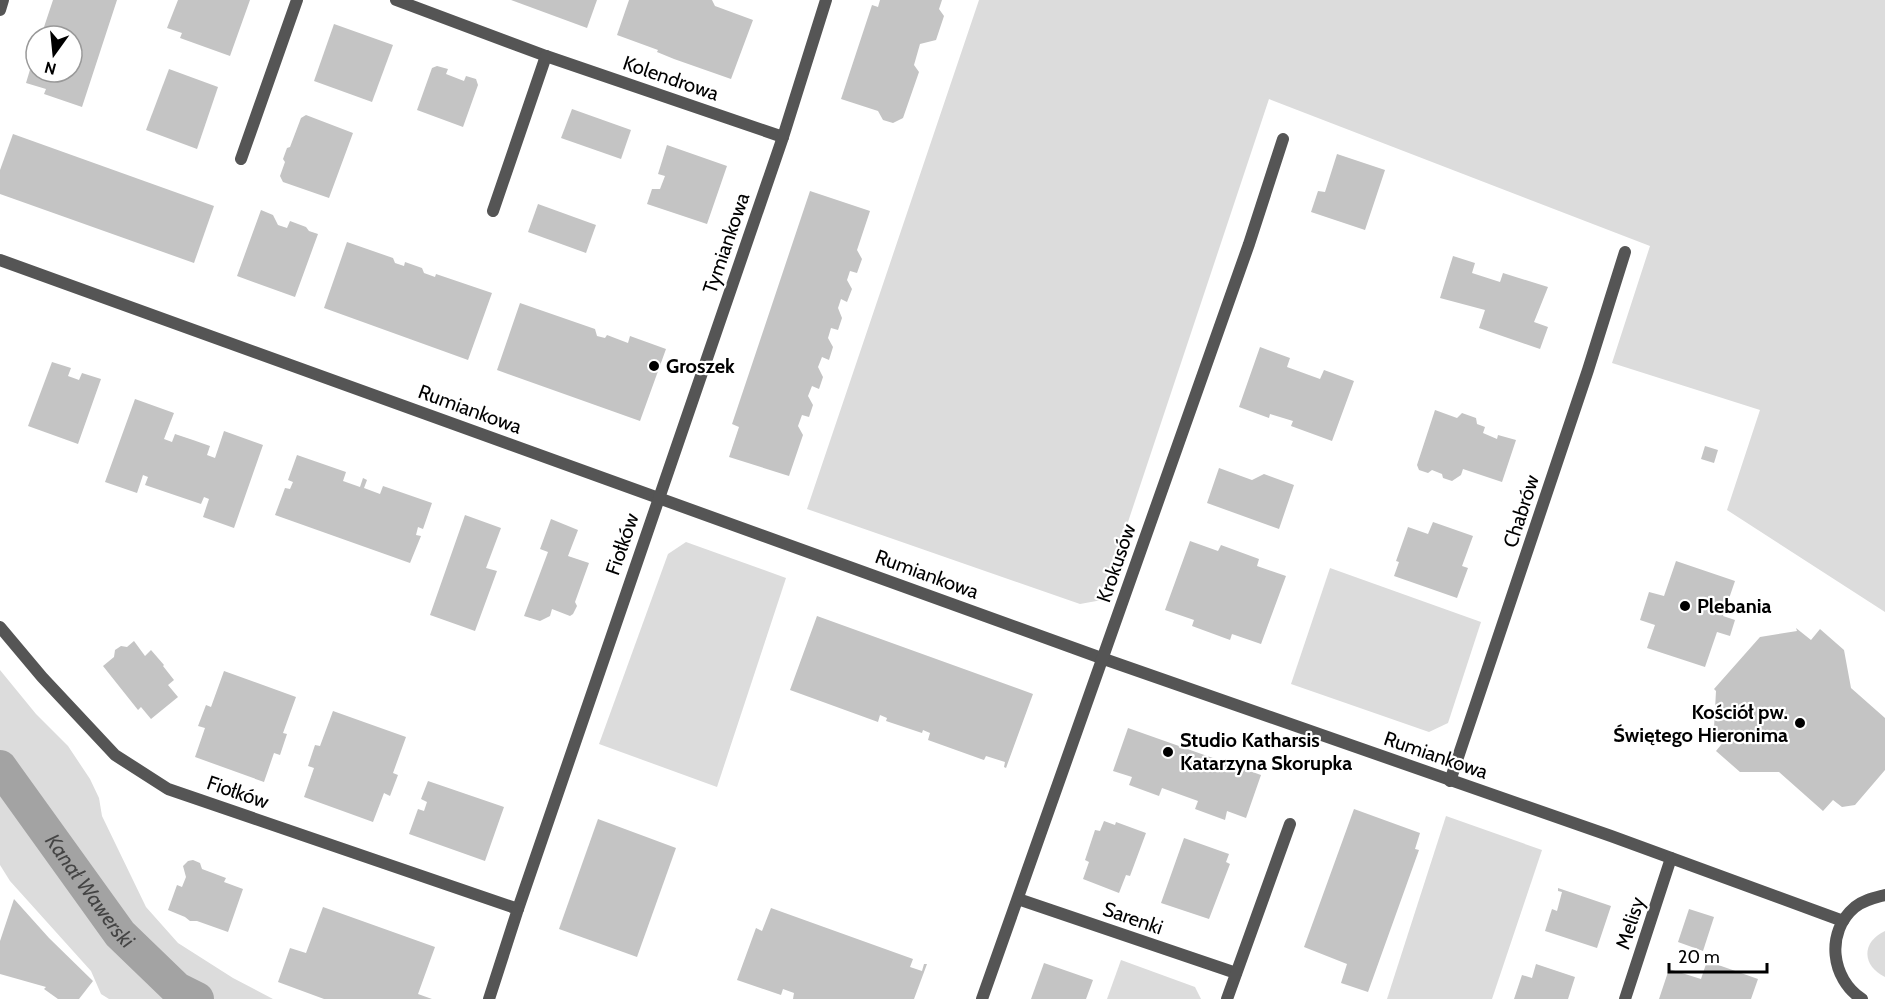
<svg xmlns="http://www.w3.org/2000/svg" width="1885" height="999" viewBox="0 0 1885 999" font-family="Cabin,sans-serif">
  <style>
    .green { fill: #dcdcdc }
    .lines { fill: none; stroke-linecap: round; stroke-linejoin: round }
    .canal { stroke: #a3a3a3; stroke-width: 34 }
    .building { fill: #c4c4c4 }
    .minor { stroke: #555; stroke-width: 12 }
    .tertiary { stroke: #555; stroke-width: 12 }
    .poi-dot { fill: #000; stroke: #fff; stroke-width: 2 }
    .labels { text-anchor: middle; stroke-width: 4.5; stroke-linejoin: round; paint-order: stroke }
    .street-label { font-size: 20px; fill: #000; stroke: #fff }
    .poi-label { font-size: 20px; font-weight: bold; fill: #000; stroke: #fff; text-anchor: start }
    .water-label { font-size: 21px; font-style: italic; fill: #444; stroke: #fff }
  </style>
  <rect width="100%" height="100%" fill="#fff"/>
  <g class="green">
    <path d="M979,0H1885V612L1727,510L1760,410L1612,363L1650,246L1269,99L1102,600L1080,604L807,509Z"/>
    <path d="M686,542L786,578L717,787L599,744L668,554Z"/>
    <path d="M1330,568L1481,622L1448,723L1429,732L1291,684Z"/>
    <path d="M0,670L36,714L68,746L90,779L99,798L102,816L146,907L178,943L233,978L273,999H109L101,994L91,971L10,881L0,865Z"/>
    <path d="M1446,816L1542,850L1492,999H1387Z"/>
    <path d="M1885,931V977C1862,966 1861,942 1885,931Z"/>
    <path d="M1121,960L1195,987L1201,999H1107Z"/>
  </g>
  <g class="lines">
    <path class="canal" id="s1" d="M0,767L120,934L177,989L197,999"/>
  </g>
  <g class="building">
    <path d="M53,0H117L82,107L44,94L46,89L26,83L35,53L36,72H72V36H41Z"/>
    <path d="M178,0H250L230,56L180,38L182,33L167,28Z"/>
    <path d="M511,0H597L587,28Z"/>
    <path d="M629,0H712L715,6L753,20L731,79L674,59L657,52L658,50L617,35Z"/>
    <path d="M880,0H942L939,9L944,16L936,40L920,44L914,65L919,72L903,118L893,123L883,120L878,111L841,99L872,5L878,7Z"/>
    <path d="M334,24L393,45L372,102L314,81Z"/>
    <path d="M437,66L448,69L446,74L464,81L466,76L476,79L478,85L463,127L417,110L432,68Z"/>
    <path d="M169,69L218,87L197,149L146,130Z"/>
    <path d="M572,109L631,130L621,159L561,138Z"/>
    <path d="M306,115L353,133L329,198L283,182L280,176L285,162L283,159L287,148L290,147L301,118Z"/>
    <path d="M13,134L214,206L194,263L0,194V170Z"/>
    <path d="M667,145L727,166L707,224L647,204L652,189H660L665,176L658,174Z"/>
    <path d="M1337,154L1385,170L1365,230L1311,212L1318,191L1325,192Z"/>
    <path d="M810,191L870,211L857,250L862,259L857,273L850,271L847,280L852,289L847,302L841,299L838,308L842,318L838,330L831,328L828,338L833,347L829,360L822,357L818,367L823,377L819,389L812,386L808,396L813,405L809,417L802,415L798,426L803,435L789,476L729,457L739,427L732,424Z"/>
    <path d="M538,204L596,225L586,253L528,232Z"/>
    <path d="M261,210L273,215L278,225L287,228L290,221L306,227L309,231L318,234L295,297L237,276Z"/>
    <path d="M347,242L393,258L395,263L404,266L405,262L422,268L424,273L435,277L436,274L492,293L468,360L324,308Z"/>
    <path d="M1453,256L1475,263L1472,273L1500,282L1503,273L1548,287L1534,322L1548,327L1540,349L1479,328L1485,310L1440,298Z"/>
    <path d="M520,303L595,329L597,336L605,338L607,335L628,343L630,336L666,349L640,421L497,370Z"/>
    <path d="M1260,347L1290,358L1287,367L1320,379L1324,370L1354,381L1332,441L1291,426L1293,421L1270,414L1269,418L1239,407Z"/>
    <path d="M52,362L71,368L68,376L79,380L82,373L101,379L78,444L28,426Z"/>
    <path d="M135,399L174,413L164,439L172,442L175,434L193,440L210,446L207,455L215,458L224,431L263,445L234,528L203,517L209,499L204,497L201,504L145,485L148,477L143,475L137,493L105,482Z"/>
    <path d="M1435,410L1457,418L1462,413L1476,418L1477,424L1485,427L1483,433L1497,439L1498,435L1516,440L1502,482L1463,469L1461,475L1452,481L1443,478L1442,474L1432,470L1428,473L1419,470L1417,465Z"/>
    <path d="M1705,446L1718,450L1714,463L1701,459Z"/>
    <path d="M297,455L346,472L343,481L360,487L363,478L367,480L364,488L380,494L383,486L432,503L423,529L418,527L416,535L421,536L410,563L275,515L285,488L290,489L293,482L288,480Z"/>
    <path d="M1219,468L1252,480L1264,474L1294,485L1279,529L1207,503Z"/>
    <path d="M465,515L501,528L486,568L497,571L475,631L430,615Z"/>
    <path d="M551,519L578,530L568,556L589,563L575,602L577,606L573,614L570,616L552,609L550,616L540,621L524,616L548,552L540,549Z"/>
    <path d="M1433,522L1473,536L1462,566L1468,568L1457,598L1394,576L1399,562L1396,561L1408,527L1428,534Z"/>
    <path d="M1190,541L1218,551L1221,545L1259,559L1257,566L1286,576L1261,644L1232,634L1230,640L1192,626L1194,620L1165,610Z"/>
    <path d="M1676,561L1735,581L1723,616L1735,620L1730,636L1717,632L1705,667L1647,648L1655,625L1640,620L1649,592L1664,596Z"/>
    <path d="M817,616L1033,694L1006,768L1004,767L1005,762L986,756L984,760L981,759L928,740L930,733L923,730L922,733L886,721L887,718L880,715L878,722L790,690Z"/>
    <path d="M1796,628L1811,640L1820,629L1844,650L1851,688L1885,718V770L1855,805L1842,807L1833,800L1823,811L1779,772H1740L1716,751L1725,740L1711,728H1714L1716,691L1714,689L1760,637L1797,631Z"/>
    <path d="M134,641L145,656L151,650L164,665L163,666L174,680L168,685L178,697L151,719L141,707L138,710L103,666L114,657L115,650L121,646L127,647Z"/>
    <path d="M224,671L296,697L283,733L287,734L280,755L274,753L264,782L195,757L205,728L198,726L206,705L211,707Z"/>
    <path d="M333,711L406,737L393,773L398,775L390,796L384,793L373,822L304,797L314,768L308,766L315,745L320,746Z"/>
    <path d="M1128,728L1261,775L1246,818L1227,811L1225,820L1195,809L1198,801L1162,788L1159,796L1129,785L1132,777L1113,771Z"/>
    <path d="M428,781L504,807L485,861L409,834L418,809L424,811L427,802L421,799Z"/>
    <path d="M1354,809L1420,833L1415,849L1419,850L1368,992L1341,983L1347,964L1304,947Z"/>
    <path d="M598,819L676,848L637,957L559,929Z"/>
    <path d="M1104,821L1115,825L1116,822L1146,833L1130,876L1126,875L1119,893L1083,879L1089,862L1085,860L1095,830L1100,831Z"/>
    <path d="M1184,838L1229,854L1226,862L1230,864L1209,919L1161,903Z"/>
    <path d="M193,860L200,863L202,869L226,878L224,882L243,889L228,932L197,921H190L185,917L168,910L177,885L182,887L186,877L183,866L188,861Z"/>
    <path d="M1558,888L1611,906L1597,948L1545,931L1552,909L1557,911L1562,892L1558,891Z"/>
    <path d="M14,899L49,938L93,981L79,999H58L44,989L46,987L0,974V941Z"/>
    <path d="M323,907L435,947L418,994L432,999H324L278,982L290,948L306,953Z"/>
    <path d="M771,908L913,959L910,967L922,971L924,964H927L914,999H793L794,993L783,989L781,995L737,980L756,928L762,931Z"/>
    <path d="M1689,909L1714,917L1703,951L1678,942Z"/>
    <path d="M1707,961L1758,979L1751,999H1659L1669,969L1701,979Z"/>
    <path d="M1044,963L1093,980L1086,999H1031Z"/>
    <path d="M1536,964L1575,977L1568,999H1514L1522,975L1532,978Z"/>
  </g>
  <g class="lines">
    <g class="minor">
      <path d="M396,0L546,56L783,137"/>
      <path d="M0,10L3,0"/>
      <path d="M241,159L297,0"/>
      <path d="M493,211L546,56"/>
      <path d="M0,260L1104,659L1611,836L1843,921"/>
      <path d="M0,627L42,677L115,755L168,789L518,909L783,137L826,0"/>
      <path d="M1450,781L1588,370L1625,252"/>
      <path d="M1018,899L1236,973"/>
      <path d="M489,999L518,909"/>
      <path d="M982,999L1249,244L1283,139"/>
      <path d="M1227,999L1290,824"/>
      <path d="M1625,999L1671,858"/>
    </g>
    <path class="tertiary" d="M1862,999C1831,979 1825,932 1855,907C1864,900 1874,898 1885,895"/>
  </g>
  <g class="poi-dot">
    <circle cx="654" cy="366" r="6"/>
    <circle cx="1685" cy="606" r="6"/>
    <circle cx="1800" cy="723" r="6"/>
    <circle cx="1168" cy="752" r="6"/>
  </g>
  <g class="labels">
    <g class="street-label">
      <text transform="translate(671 78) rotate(19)" y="7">Kolendrowa</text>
      <text transform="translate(726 243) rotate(-71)" y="7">Tymiankowa</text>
      <text transform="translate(470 409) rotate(20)" y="7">Rumiankowa</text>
      <text transform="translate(1521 511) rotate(-72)" y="7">Chabrów</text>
      <text transform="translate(622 544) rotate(-71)" y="7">Fiołków</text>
      <text transform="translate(1116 563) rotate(-71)" y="7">Krokusów</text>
      <text transform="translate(927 574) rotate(20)" y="7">Rumiankowa</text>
      <text transform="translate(1436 755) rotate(19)" y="7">Rumiankowa</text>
      <text transform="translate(238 792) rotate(19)" y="7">Fiołków</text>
      <text transform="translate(1133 918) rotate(19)" y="7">Sarenki</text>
      <text transform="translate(1630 923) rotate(-72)" y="7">Melisy</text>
    </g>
    <g class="poi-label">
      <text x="666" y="373">Groszek</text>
      <text x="1697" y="613">Plebania</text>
      <text x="1788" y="719" text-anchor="end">Kościół pw.<tspan x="1788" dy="23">Świętego Hieronima</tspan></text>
      <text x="1180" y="747">Studio Katharsis<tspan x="1180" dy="23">Katarzyna Skorupka</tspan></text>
    </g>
    <g class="water-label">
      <text dy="7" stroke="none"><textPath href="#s1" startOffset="153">Kanał Wawerski</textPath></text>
    </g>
  </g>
  <g transform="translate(54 54) rotate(195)"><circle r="28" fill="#ffffff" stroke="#999999" stroke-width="1.5"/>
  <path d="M0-4.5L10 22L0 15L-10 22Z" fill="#000000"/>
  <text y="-9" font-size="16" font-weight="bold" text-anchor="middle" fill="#000000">N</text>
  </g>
  <path d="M1669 963v9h98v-9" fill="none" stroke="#000000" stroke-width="3"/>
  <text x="1678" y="963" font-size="18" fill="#000000" stroke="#ffffff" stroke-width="4.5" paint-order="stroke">20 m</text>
</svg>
